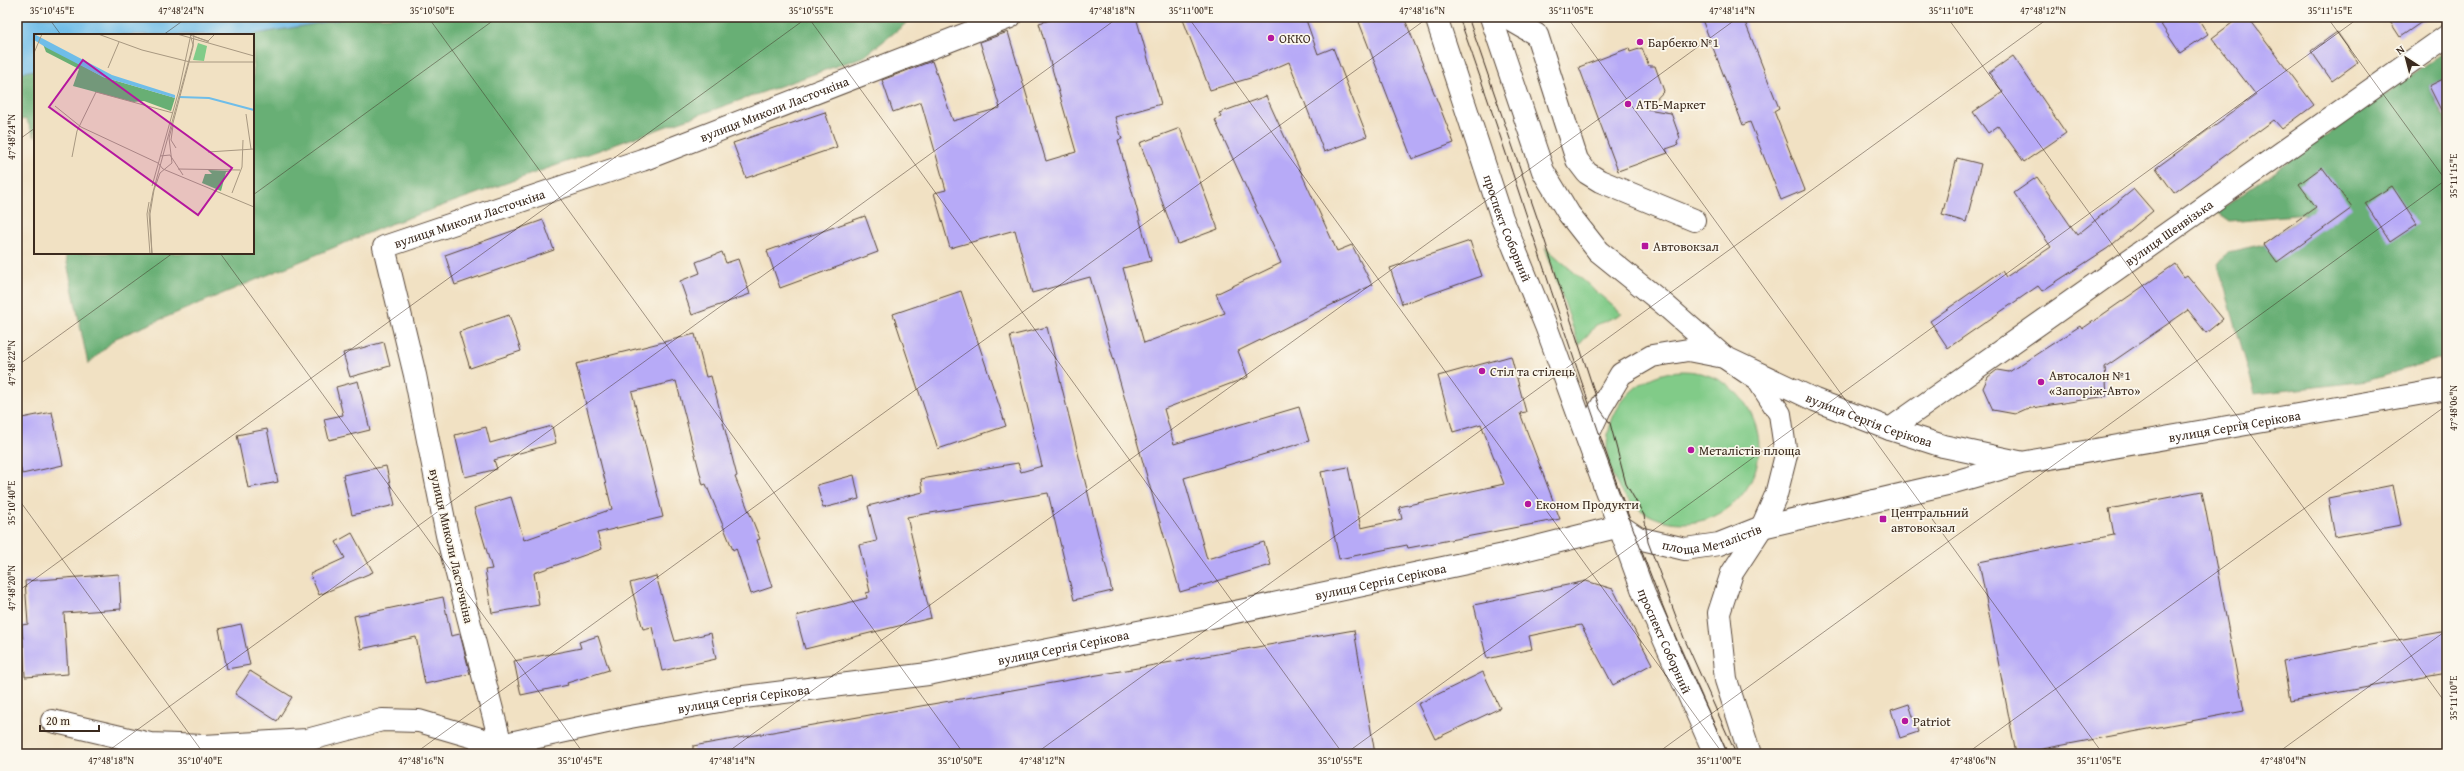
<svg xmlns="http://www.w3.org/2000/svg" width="2464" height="771" viewBox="0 0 2464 771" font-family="'Gentium Book Plus',serif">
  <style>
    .green { fill: #81cb88; stroke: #5e7a53 }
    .forest { fill: #68af74; stroke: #526c49 }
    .water { fill: #6fbde9; stroke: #557484 }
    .building { fill: #b7aaf7 }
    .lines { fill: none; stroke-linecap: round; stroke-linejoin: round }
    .minor-casing { stroke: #564537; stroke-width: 24 }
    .major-casing { stroke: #564537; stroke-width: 24 }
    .minor { stroke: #fff; stroke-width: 22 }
    .major { stroke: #fff; stroke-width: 22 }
    .tram { stroke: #3b2a1e; stroke-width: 1 }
    .ticks { fill: none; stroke: #3b2a1e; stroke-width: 1; stroke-opacity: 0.45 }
    .poi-dot { fill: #b5179e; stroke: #fbf7ec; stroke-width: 1.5 }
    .labels { text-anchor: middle; stroke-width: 3.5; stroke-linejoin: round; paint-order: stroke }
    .poi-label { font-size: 13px; fill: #3b2a1e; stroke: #fbf7ec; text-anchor: start }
    .street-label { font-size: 13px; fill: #3b2a1e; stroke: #fbf7ec }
    .inset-river { fill: none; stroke: #6fbde9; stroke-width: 2 }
    .inset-road { fill: none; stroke: #a89881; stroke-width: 1 }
    .view { fill: #b5179e; fill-opacity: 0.15; stroke: #b5179e; stroke-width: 2 }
    .inset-edge { fill: none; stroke: #3b2a1e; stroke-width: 2 }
    .neatline { fill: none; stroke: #3b2a1e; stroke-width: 1.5 }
    .ticks-label { font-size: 10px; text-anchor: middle; fill: #3b2a1e }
  </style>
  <rect width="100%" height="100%" fill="#fbf7ec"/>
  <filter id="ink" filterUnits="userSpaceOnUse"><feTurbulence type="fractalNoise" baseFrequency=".025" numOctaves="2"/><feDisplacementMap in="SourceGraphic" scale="8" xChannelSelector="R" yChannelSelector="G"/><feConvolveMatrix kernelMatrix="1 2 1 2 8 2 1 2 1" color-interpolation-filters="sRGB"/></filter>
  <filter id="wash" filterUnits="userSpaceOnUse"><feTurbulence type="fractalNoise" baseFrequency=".012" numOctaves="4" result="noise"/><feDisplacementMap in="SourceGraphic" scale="16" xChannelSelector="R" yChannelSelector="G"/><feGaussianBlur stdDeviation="0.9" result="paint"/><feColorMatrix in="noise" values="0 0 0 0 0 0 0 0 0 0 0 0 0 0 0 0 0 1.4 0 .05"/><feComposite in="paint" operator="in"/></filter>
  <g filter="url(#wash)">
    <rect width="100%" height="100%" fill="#f1e1c3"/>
    <g class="green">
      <path d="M1545,247L1622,314L1596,325L1579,345Z"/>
      <circle cx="1683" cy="447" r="76"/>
    </g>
    <g class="forest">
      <path d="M354,17H914L865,56L388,225L116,338L88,364L65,253H253V35H250Z"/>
      <path d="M2447,50V77L2429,86L2447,125V356L2367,381L2255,394L2218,264L2228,252L2264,244L2306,214L2230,221L2217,212Z"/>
      <path d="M35,70V137L26,119L17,121V73Z"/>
    </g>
    <path class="water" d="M17,17H354L250,35H35V70L17,73Z"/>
    <g id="blocks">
      <g class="building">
        <path d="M1061,17H1136L1161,104L1115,117L1122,139L1118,140L1151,261L1123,268L1144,343L1225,313L1216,294L1281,263L1215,120L1221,117L1219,113L1266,96L1337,251L1352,245L1372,285L1238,351L1248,377L1164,409L1174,444L1299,407L1309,441L1184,478L1207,559L1264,542L1271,565L1180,592L1090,277L1032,293L1015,230L950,248L934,193L946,190L921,102L893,112L882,80L932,61L953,121L1000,108L980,42L1008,32L1046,161L1076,152L1039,23Z"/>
        <path d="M1182,17H1305L1318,54L1333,48L1367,136L1324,152L1289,62L1257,76L1210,90Z"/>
        <path d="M1372,17H1404L1454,143L1412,159L1359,22Z"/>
        <path d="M1701,17H1743L1779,108L1774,111L1805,190L1781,200L1750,122L1743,125Z"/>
        <path d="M2156,17H2197L2208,34L2180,53Z"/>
        <path d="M2240,17H2248L2314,105L2282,129L2274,120L2174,193L2156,168L2256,95L2212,38Z"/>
        <path d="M2387,17H2429L2400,37Z"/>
        <path d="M2337,32L2358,62L2332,81L2311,51Z"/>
        <path d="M1629,48L1630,52L1642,48L1649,66H1655L1664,91L1647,109L1671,113L1680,138L1677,142L1678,145L1666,149L1668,153L1618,171L1579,67Z"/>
        <path d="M2013,56L2066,133L2024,162L1998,126L1988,133L1973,112L2003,92L1989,73Z"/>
        <path d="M2447,77V122L2429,86Z"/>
        <path d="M825,112L837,147L746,178L733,143Z"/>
        <path d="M1180,128L1218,229L1178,244L1140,143Z"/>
        <path d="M1957,158L1981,164L1966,222L1942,215Z"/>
        <path d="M2322,167L2352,208L2277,262L2264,244L2316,207L2299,184Z"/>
        <path d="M2037,177L2077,235L2134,189L2153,211L2108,248L2042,291L2038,286L1948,348L1930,321L2002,271L2006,277L2051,247L2014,193Z"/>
        <path d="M2392,186L2417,224L2390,242L2365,203Z"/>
        <path d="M865,216L878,252L780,288L767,251Z"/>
        <path d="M543,220L554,250L455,285L445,255Z"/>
        <path d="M1470,241L1482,276L1402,304L1390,268Z"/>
        <path d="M722,252L726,263L738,259L750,294L692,315L680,281L700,273L696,262Z"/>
        <path d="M2175,264L2184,277L2187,275L2223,319L2206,333L2188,310L2105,367L2107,396L2026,409L2015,414L1993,410L1983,388L1988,377L1997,370L2009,372L2080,326L2082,329Z"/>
        <path d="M961,291L1006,426L938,449L893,314Z"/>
        <path d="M509,315L521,351L470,368L459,332Z"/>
        <path d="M1047,327L1112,591L1074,600L1048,493L907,517L931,618L805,649L796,616L867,598L866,593L870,592L859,545L877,541L868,506L923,492L921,479L1018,463L1021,472L1042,466L1010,336Z"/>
        <path d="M695,334L706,377L711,376L737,476L735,477L760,539L757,540L772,587L751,594L736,548L733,550L706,484L703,485L676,381L632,392L663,517L597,533L602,549L534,573L539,605L492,613L485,570L492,569L474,508L511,497L524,540L612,509L576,364Z"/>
        <path d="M384,342L390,366L350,377L343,353Z"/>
        <path d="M1511,356L1526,412L1520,413L1560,519L1408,548L1407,545L1339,559L1321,472L1348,467L1361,528L1402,519L1399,507L1504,484L1481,424L1453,432L1438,376Z"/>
        <path d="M358,381L370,430L329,440L324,419L343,415L336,387Z"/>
        <path d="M52,412L63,465L22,474L17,451V419Z"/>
        <path d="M552,426L556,443L494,460L497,469L465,477L455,435L486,427L490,443Z"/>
        <path d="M267,429L278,482L248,488L237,435Z"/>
        <path d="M386,466L395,505L352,515L343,475Z"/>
        <path d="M854,475L859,499L823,508L817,485Z"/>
        <path d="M2393,485L2401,525L2335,537L2328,498Z"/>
        <path d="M2202,491L2244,711L2016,754L1979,562L2114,535L2109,509Z"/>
        <path d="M352,533L373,572L319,595L310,574L345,558L336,542Z"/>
        <path d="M119,574L121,609L64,613L68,674L25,677L22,625L28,624L25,581Z"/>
        <path d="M656,576L675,641L711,633L716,659L662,671L652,627L643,629L630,583Z"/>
        <path d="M1586,581L1613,589L1652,664L1613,685L1581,625L1529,636L1532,649L1487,659L1474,605Z"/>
        <path d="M443,597L451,636L460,634L470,674L425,684L416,637L361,649L354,616Z"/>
        <path d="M241,624L250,665L227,669L219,629Z"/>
        <path d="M1354,630L1375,754H693V746Z"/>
        <path d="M2447,631V673L2290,701L2283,661Z"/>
        <path d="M598,636L609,670L567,683L568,685L521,695L514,661L581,648L579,642Z"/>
        <path d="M250,671L292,697L277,721L235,694Z"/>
        <path d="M1483,672L1500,708L1435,739L1418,704Z"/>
        <path d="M1909,704L1918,732L1900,738L1891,710Z"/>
      </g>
    </g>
  </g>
  <g filter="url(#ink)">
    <use href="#blocks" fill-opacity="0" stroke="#564537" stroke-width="1"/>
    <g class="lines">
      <g class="minor-casing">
        <g id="minor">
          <path d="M1506,17L1537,35L1577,160L1587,173L1600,181L1694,220"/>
          <path id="s1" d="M1890,429L2447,36"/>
          <path id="s2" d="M52,721L150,744L204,746L307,740L382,720L419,721L501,745L630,717L736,698L928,674L1188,622L1504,555L1620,526"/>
          <path id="s3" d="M499,754L501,745L447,535L415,375L384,247L642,160L1010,17"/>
        </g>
      </g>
      <g class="major-casing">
        <g id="major">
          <path id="s4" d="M1436,17L1502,218L1546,326L1644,594L1715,754"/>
          <path id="s5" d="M1491,17L1543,171L1569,214L1598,251L1665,305L1724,357L1815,400L1890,429L1943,446L2019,462"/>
          <path d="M1587,437L1600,409L1621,374L1652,356L1688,350L1724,357L1758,380L1780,414L1786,455L1776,495L1762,527L1732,573L1719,613L1726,680L1750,754"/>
          <path id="s6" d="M1620,526L1638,538L1685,549L1719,544L1762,527L1947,484L2021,463L2447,389"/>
        </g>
      </g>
      <use href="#minor" class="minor"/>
      <use href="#major" class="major"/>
      <g class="tram">
        <path d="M1459,17C1533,224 1593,436 1676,639C1692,678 1711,716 1728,754"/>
        <path d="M1468,17L1540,226L1600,409L1610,423L1626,484L1644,515L1648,542L1684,638L1736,754"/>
      </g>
    </g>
  </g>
  <path class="ticks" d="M48,17L61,35M428,17L964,754M808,17L1343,754M1188,17L1723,754M1567,17L2103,754M1947,17L2447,705M2327,17L2447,182M163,35L188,17M17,141L35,128M253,195L498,17M220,253L584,754M17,366L173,253M17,497L204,754M17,592L808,17M104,754L1119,17M414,754L1429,17M725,754L1739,17M1035,754L2050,17M1345,754L2360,17M1656,754L2447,179M1966,754L2447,405M2276,754L2447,630"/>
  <g class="poi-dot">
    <circle cx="1271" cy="38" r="4"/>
    <circle cx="1640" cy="42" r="4"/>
    <circle cx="1628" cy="104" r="4"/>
    <rect x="1641" y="242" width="8" height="8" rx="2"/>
    <circle cx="1482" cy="371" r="4"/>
    <circle cx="2041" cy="382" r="4"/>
    <circle cx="1691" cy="450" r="4"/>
    <circle cx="1528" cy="504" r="4"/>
    <rect x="1879" y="515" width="8" height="8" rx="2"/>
    <circle cx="1905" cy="721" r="4"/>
  </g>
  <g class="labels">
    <g class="poi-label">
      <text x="1279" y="43">ОККО</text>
      <text x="1648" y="47">Барбекю №1</text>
      <text x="1636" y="109">АТБ-Маркет</text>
      <text x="1653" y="251">Автовокзал</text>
      <text x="1490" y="376">Стіл та стілець</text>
      <text x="2049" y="380">Автосалон №1<tspan x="2049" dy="15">«Запоріж-Авто»</tspan></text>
      <text x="1699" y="455">Металістів площа</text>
      <text x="1536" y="509">Економ Продукти</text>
      <text x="1891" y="517">Центральний<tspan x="1891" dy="15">автовокзал</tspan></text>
      <text x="1913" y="726">Patriot</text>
    </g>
    <g class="street-label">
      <text dy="5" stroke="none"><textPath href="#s3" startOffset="935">вулиця Миколи Ласточкіна</textPath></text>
      <text dy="5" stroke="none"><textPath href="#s3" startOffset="611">вулиця Миколи Ласточкіна</textPath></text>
      <text dy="5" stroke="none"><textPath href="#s4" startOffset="223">проспект Соборний</textPath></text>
      <text dy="5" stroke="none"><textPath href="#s1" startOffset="341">вулиця Шенвізька</textPath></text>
      <text dy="5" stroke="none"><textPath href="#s5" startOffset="583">вулиця Сергія Серікова</textPath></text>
      <text dy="5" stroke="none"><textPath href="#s6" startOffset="634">вулиця Сергія Серікова</textPath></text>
      <text dy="5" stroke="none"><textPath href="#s6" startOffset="98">площа Металістів</textPath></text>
      <text transform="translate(452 546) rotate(77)" y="5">вулиця Миколи Ласточкіна</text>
      <text dy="5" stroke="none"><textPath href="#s2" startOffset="1353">вулиця Сергія Серікова</textPath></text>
      <text dy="5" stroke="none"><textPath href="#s4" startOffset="665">проспект Соборний</textPath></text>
      <text dy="5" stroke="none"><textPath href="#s2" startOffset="1029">вулиця Сергія Серікова</textPath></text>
      <text dy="5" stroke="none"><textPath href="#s2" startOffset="705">вулиця Сергія Серікова</textPath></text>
    </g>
  </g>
  <g transform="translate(34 34)">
    <rect width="220" height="220" fill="#f1e1c3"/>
    <path d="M164,9L173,12L170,27L159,26Z" fill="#81cb88"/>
    <path d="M9,10L69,43L141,64L137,77L110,67L99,68L39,52L45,35L12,18ZM174,136L197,137L192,138L187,157L168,149L171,140H178Z" fill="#68af74"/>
    <path d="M0,0L78,41L141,61V64L69,43L13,14L0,6Z" fill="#6fbde9"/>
    <path class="inset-river" d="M145,63L175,64L220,76"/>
    <path class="inset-road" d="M64,0L108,16L156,28H220M143,0L220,22M156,1L174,7L181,0M159,2L175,8M0,19L8,0M74,34L85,8M21,72L47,93L124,129M212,80L217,115M139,92L137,106L142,114M174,118L220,115M126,122L136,121L149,141M38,123L43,97L62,58L139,79M124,129L129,135L220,173M144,135L206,136M118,152L145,56L157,0M198,159L208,133L209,106M115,168L113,180L116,220M118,220L116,180L120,156L126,139L138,129L135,104L159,13L160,0M118,220L115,179L119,158L159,11L156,0"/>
    <path class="view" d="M49,26L198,134L164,181L15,73Z"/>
    <rect width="220" height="220" class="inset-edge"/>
  </g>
  <rect width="2464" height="771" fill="none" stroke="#fbf7ec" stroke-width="44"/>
  <g transform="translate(2406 58) rotate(324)" stroke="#fbf7ec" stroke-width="3" paint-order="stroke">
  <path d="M0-3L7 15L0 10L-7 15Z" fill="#3b2a1e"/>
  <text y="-6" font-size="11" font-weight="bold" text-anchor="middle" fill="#3b2a1e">N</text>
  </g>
  <path d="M40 725v6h59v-6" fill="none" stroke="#3b2a1e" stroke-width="2"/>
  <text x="46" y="725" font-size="12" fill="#3b2a1e" stroke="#fbf7ec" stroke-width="3" paint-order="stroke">20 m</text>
  <rect x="22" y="22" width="2420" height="727" class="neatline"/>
  <g class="ticks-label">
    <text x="52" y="14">35°10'45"E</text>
    <text x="181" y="14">47°48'24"N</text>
    <text x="432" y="14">35°10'50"E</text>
    <text x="811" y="14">35°10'55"E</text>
    <text x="1112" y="14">47°48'18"N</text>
    <text x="1191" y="14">35°11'00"E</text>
    <text x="1422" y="14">47°48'16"N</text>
    <text x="1571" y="14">35°11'05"E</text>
    <text x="1732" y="14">47°48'14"N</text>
    <text x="1951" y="14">35°11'10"E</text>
    <text x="2043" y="14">47°48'12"N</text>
    <text x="2330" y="14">35°11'15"E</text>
    <text transform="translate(11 137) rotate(-90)" y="4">47°48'24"N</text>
    <text transform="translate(2453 176) rotate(-90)" y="4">35°11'15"E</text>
    <text transform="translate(11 363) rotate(-90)" y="4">47°48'22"N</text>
    <text transform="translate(2453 408) rotate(-90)" y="4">47°48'06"N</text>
    <text transform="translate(11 503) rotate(-90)" y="4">35°10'40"E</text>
    <text transform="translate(11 588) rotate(-90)" y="4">47°48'20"N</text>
    <text transform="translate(2453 698) rotate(-90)" y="4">35°11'10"E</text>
    <text x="111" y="764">47°48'18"N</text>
    <text x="200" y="764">35°10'40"E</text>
    <text x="421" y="764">47°48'16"N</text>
    <text x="580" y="764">35°10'45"E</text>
    <text x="732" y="764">47°48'14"N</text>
    <text x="960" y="764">35°10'50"E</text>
    <text x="1042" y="764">47°48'12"N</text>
    <text x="1340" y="764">35°10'55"E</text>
    <text x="1719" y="764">35°11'00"E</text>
    <text x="1973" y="764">47°48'06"N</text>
    <text x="2099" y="764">35°11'05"E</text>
    <text x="2283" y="764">47°48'04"N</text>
  </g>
</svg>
